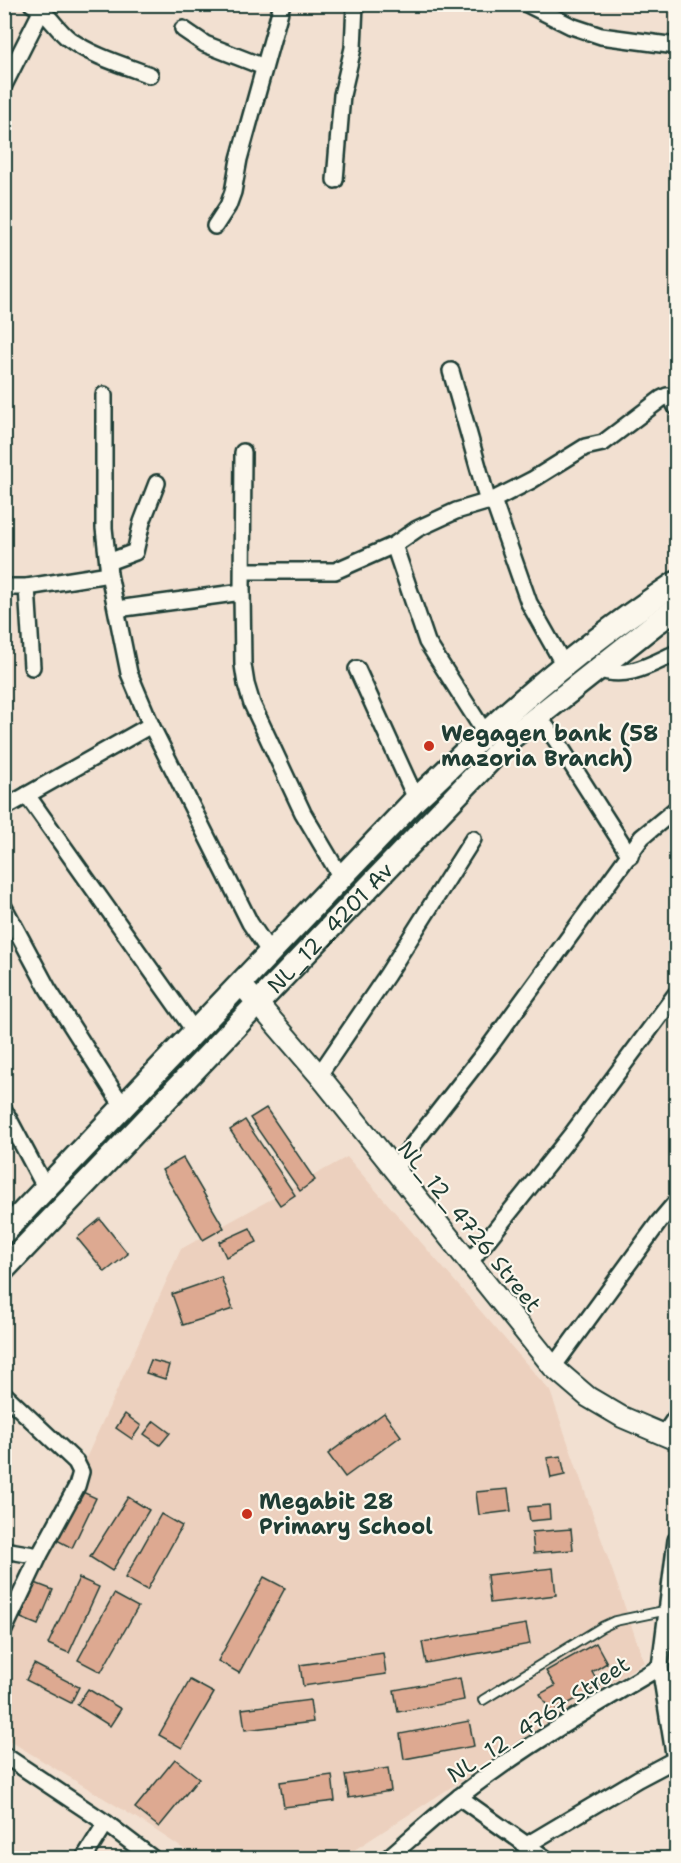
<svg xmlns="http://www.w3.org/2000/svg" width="681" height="1863" viewBox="0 0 681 1863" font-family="'Shantell Sans',sans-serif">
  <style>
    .built { fill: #ecd0be }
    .building { fill: #dda991; stroke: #1f3d34; stroke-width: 1.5 }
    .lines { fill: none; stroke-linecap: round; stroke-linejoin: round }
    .lane-casing { stroke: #1f3d34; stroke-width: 12 }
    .street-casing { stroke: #1f3d34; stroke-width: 20 }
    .secondary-casing { stroke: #1f3d34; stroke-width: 24 }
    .primary-casing { stroke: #1f3d34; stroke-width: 27 }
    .lane { stroke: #fbf7ec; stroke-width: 8 }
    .street { stroke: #fbf7ec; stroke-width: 15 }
    .secondary { stroke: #fbf7ec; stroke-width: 20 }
    .primary { stroke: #fbf7ec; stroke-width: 22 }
    .poi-dot { fill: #c8321e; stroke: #fbf7ec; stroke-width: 2 }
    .labels { text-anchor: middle; stroke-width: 4.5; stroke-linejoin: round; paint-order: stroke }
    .poi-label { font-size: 22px; font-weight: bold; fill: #1f3d34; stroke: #fbf7ec; text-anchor: start }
    .street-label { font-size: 22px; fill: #1f3d34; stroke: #fbf7ec }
  </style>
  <rect width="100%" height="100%" fill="#f2e0d1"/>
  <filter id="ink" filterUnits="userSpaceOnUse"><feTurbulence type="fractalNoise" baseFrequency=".0167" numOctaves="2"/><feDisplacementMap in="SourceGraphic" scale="12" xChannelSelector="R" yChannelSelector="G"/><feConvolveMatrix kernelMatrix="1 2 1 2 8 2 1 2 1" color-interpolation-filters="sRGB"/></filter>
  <g filter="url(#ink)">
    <path class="built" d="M347,1157L550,1391L644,1662L342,1858H197L143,1822L5,1738V1637L181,1249Z"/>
    <g class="building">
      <path d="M266,1108L315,1180L300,1191L250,1118Z"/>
      <path d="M245,1120L295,1195L280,1205L230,1130Z"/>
      <path d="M183,1158L224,1228L203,1240L162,1170Z"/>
      <path d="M100,1219L128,1254L105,1272L77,1238Z"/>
      <path d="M250,1228L257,1242L226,1257L219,1242Z"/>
      <path d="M221,1277L233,1309L183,1325L172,1294Z"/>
      <path d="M151,1360L169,1365L165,1379L146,1373Z"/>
      <path d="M384,1413L401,1436L345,1477L328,1454Z"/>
      <path d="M125,1414L141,1426L132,1439L116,1428Z"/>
      <path d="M154,1421L170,1433L160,1445L144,1434Z"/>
      <path d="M561,1456L565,1475L551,1478L547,1458Z"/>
      <path d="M76,1489L96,1498L72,1548L53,1538Z"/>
      <path d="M508,1489L511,1511L479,1515L476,1492Z"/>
      <path d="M128,1497L149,1510L112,1571L90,1557Z"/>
      <path d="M549,1505L550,1519L530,1521L528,1507Z"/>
      <path d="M161,1514L182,1526L147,1590L125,1578Z"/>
      <path d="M571,1529L573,1550L534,1553L532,1532Z"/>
      <path d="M553,1568L556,1595L490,1603L487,1575Z"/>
      <path d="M264,1577L285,1588L239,1673L218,1661Z"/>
      <path d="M79,1578L99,1587L69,1653L48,1644Z"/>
      <path d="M35,1583L53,1590L38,1625L21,1618Z"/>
      <path d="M114,1594L138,1607L101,1672L78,1660Z"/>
      <path d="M526,1624L530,1644L426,1663L422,1642Z"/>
      <path d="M596,1643L607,1663L592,1672L600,1686L551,1713L540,1694L555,1686L546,1671Z"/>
      <path d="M383,1653L386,1674L303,1686L300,1665Z"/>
      <path d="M34,1664L79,1687L71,1703L26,1680Z"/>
      <path d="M460,1678L464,1700L398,1712L394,1690Z"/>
      <path d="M190,1680L214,1693L182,1748L159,1735Z"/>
      <path d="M88,1689L121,1709L110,1726L77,1705Z"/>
      <path d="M310,1700L313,1722L245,1730L242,1709Z"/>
      <path d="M469,1721L474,1746L404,1759L400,1734Z"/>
      <path d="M175,1759L199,1778L159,1827L135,1808Z"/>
      <path d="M388,1768L391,1791L349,1798L345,1775Z"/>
      <path d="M332,1775L335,1801L284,1807L280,1782Z"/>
    </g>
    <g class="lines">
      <g class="lane-casing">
        <path id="lane" d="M483,1700L602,1627L615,1621L668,1610"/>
      </g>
      <g class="street-casing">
        <g id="street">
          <path d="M32,4C48,12 55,28 69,39C92,56 123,65 150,75"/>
          <path d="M527,4L571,26L601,36L676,46"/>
          <path d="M183,29L205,44L264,67"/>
          <path d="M4,85L45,4"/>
          <path d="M335,180L342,95L353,48L355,4"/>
          <path d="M215,226L228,206L233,192L239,159L282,4"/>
          <path d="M451,371L488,502"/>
          <path d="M104,395V528L109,574L129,673L151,725L250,923L271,954"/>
          <path d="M243,452L242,592L243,665L246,684L252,704L303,813L342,879"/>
          <path d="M493,500L529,603L564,665"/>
          <path d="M394,545L417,529L456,511L493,500L532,480L585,447L603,443L661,399L667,396L672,399L676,407"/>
          <path d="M108,562L135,552L142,522L157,483"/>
          <path d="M243,571H335L394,545L427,642L485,733"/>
          <path d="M4,587H27L109,574"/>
          <path d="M27,587L32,667"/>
          <path d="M117,609L242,592"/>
          <path d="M357,669L416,799"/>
          <path d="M597,669C626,680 650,665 676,653"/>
          <path d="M538,716L556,740L630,856"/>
          <path d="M27,795L195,1032"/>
          <path d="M4,808L151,725"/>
          <path d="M4,907L48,989L124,1108"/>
          <path d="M319,1075L387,975L473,839"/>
          <path d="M4,1110L46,1189"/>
          <path d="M393,1170L489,1047L642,837L676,809"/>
          <path d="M469,1263L572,1134L676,994"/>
          <path d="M553,1367L659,1222L676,1202"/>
          <path d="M4,1394L76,1462L81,1472L77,1486L39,1556L4,1630"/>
          <path d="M663,1436L676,1417"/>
          <path d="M676,1540L660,1667L676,1766"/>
          <path d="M4,1550L39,1556"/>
          <path d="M4,1755L106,1823L152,1858"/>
          <path d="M459,1797L545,1858"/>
          <path d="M525,1846L638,1779L674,1760"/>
          <path d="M84,1858L106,1823"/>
          <path d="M388,1858C423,1828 456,1797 494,1771C547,1733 604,1700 660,1667"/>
        </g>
      </g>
      <g class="secondary-casing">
        <path id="secondary" d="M241,984L319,1075L553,1367L588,1397L622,1417L676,1440"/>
      </g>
      <g class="primary-casing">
        <g id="primary">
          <path d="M4,1232L416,799C440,778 462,754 486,733C545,678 609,628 676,583"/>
          <path id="s1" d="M4,1269L512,737L656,623L676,609"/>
        </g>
      </g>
      <use href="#lane" class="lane"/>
      <use href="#street" class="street"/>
      <use href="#secondary" class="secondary"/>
      <use href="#primary" class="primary"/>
    </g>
  </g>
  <g class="poi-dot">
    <circle cx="429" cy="746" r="6"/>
    <circle cx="247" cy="1514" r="6"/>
  </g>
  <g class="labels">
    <g class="poi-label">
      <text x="441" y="741">Wegagen bank (58<tspan x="441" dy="25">mazoria Branch)</tspan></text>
      <text x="259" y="1509">Megabit 28<tspan x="259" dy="25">Primary School</tspan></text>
    </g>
    <g class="street-label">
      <text dy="8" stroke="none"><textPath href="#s1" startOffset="472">NL_12_4201 Av</textPath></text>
      <text transform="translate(470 1226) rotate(51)" y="8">NL_12_4726 Street</text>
      <text transform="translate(538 1719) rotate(-33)" y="8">NL_12_4767 Street</text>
    </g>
  </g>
  <rect width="681" height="1863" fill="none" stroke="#fbf7ec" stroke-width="24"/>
  <rect x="12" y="12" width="657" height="1839" fill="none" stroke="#1f3d34" stroke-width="2" filter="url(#ink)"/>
</svg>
